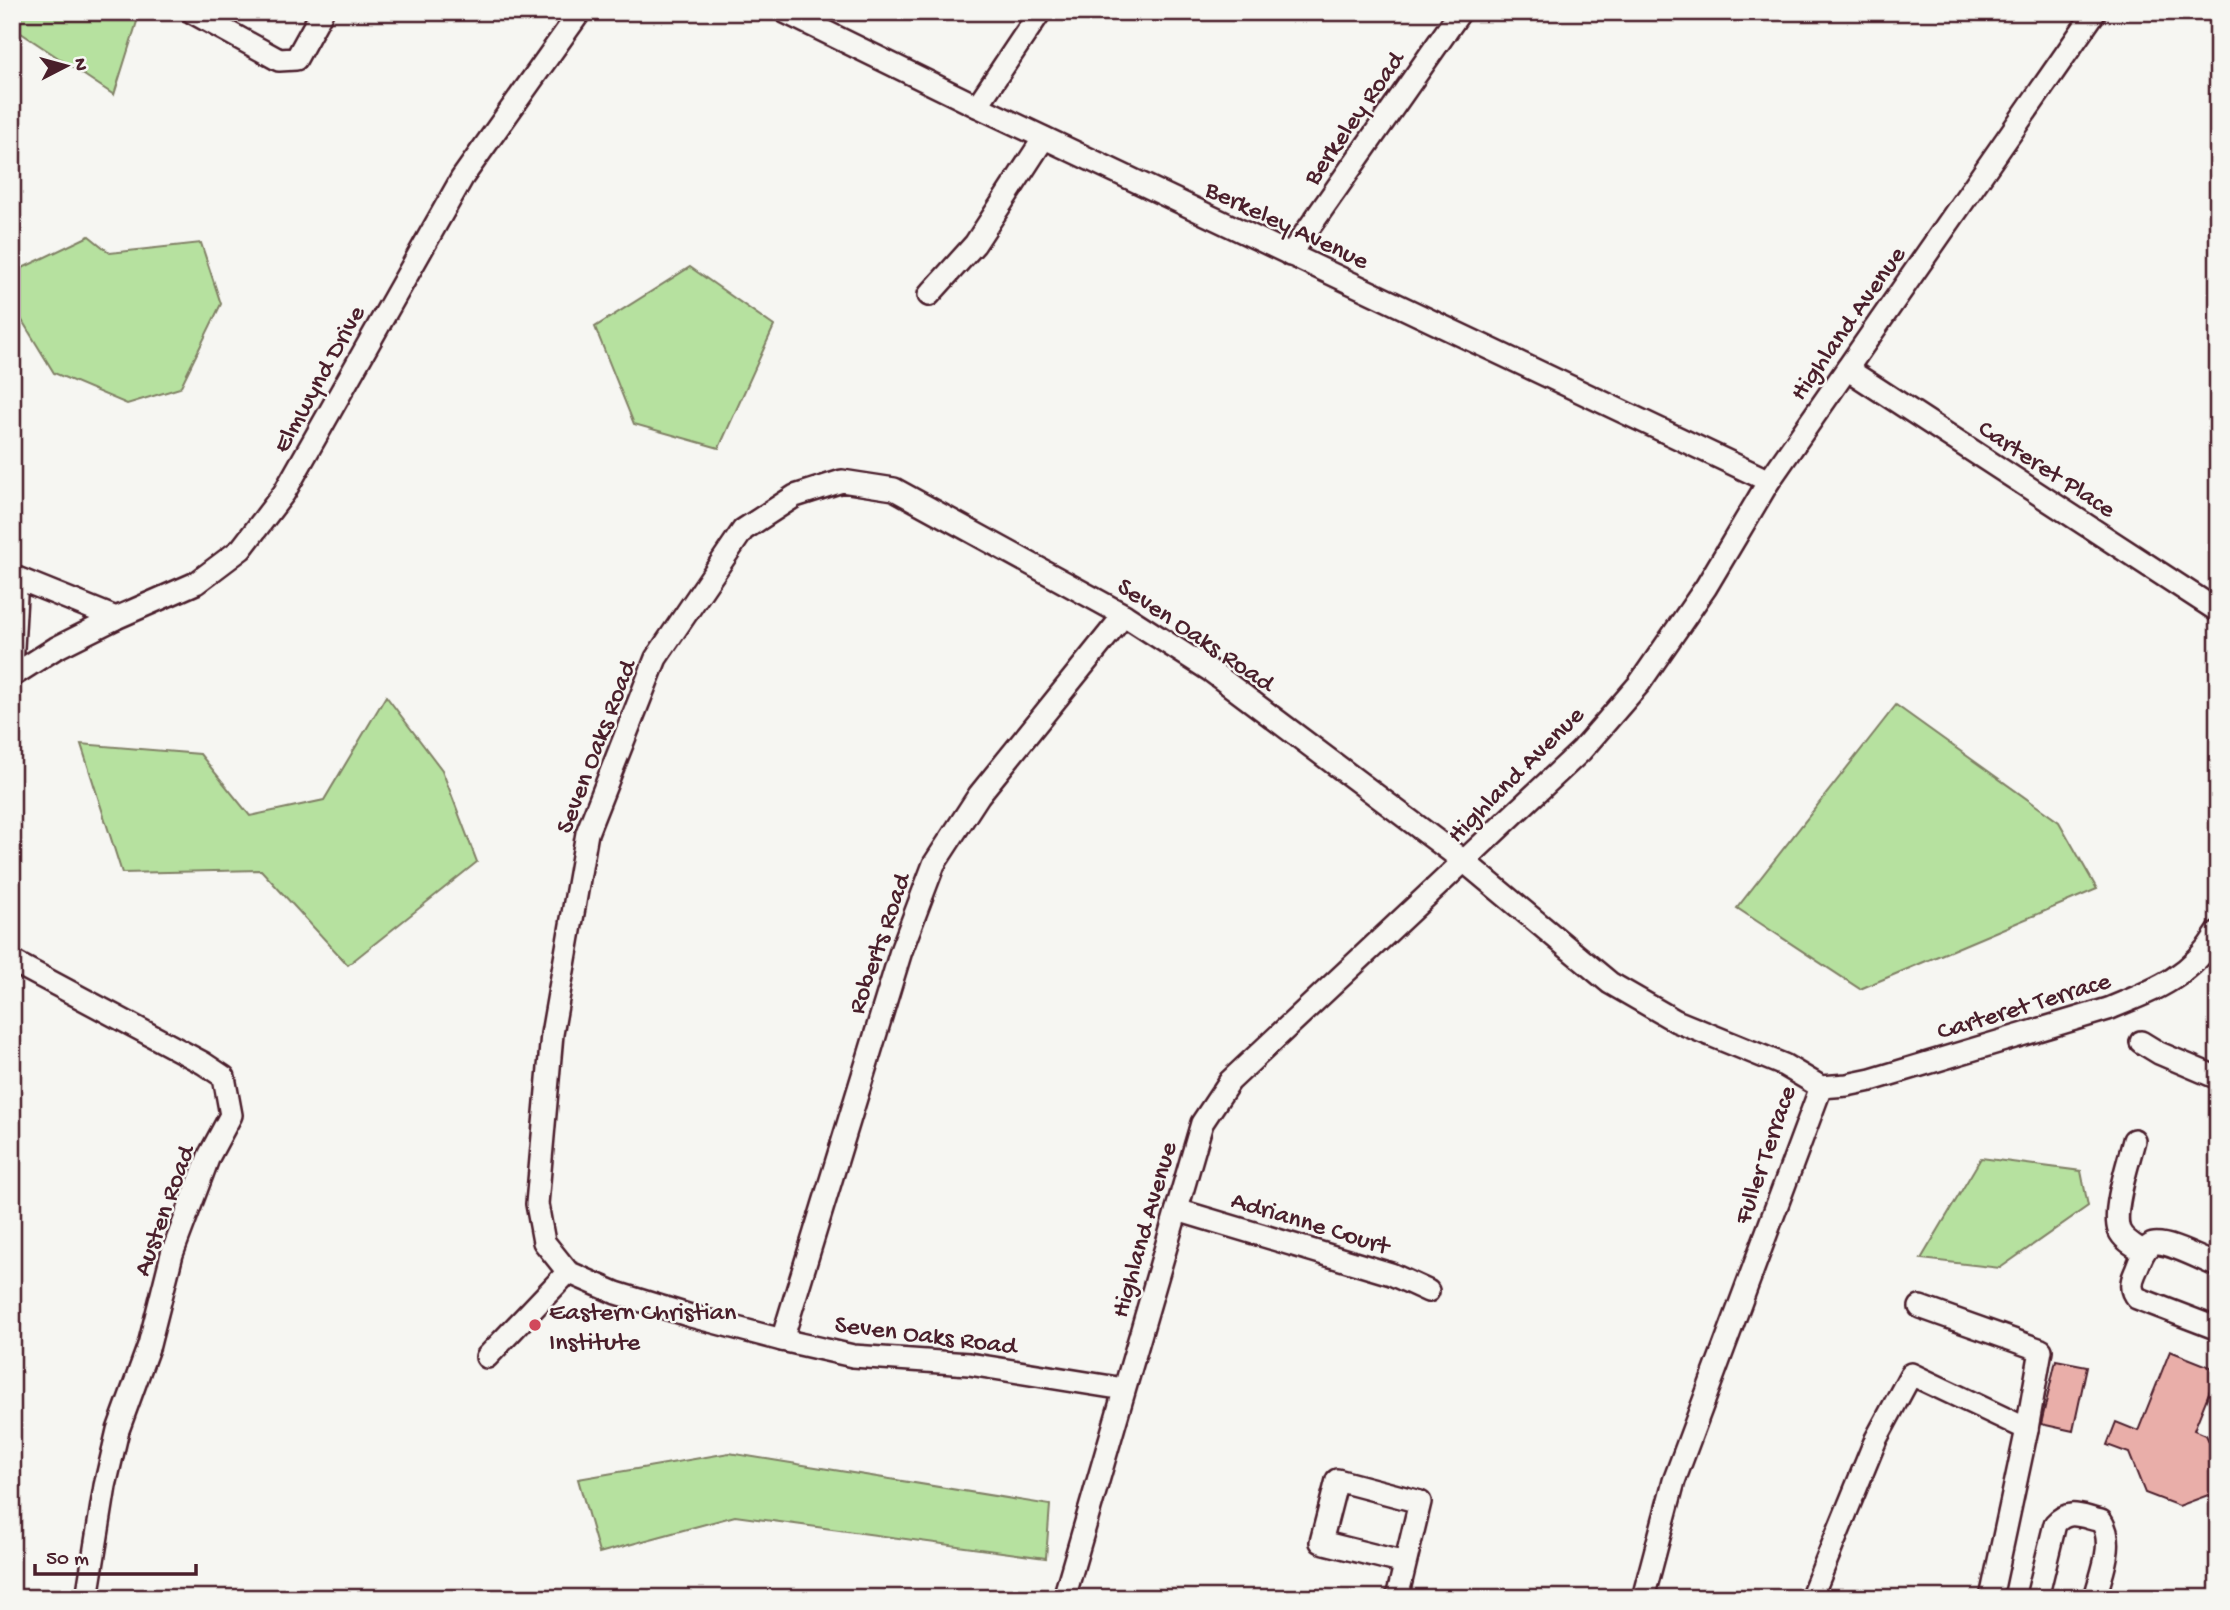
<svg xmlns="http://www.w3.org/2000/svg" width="2230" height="1610" viewBox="0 0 2230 1610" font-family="'Gochi Hand',sans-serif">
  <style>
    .green { fill: #b6e19f; stroke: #808065; stroke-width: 2 }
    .building { fill: #e9aea9; stroke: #4a1f2b; stroke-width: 2 }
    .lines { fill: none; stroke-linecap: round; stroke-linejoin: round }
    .minor-casing { stroke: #4a1f2b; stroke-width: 26 }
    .minor { stroke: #f6f6f2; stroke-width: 21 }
    .poi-dot { fill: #d1495b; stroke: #f6f6f2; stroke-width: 2.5 }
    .labels { text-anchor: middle; stroke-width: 5; stroke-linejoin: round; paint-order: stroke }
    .street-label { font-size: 26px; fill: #4a1f2b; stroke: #f6f6f2 }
    .poi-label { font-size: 26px; fill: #4a1f2b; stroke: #f6f6f2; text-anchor: start }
  </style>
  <rect width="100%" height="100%" fill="#f6f6f2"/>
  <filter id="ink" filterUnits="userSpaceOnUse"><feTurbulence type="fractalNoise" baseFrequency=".0143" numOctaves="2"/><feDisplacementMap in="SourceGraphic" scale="14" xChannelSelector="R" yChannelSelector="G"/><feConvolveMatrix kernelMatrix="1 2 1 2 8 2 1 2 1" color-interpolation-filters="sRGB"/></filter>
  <g filter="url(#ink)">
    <g class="green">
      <path d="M12,12H140L114,95L12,27Z"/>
      <path d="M89,236L110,253L201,243L221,304L180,388L127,404L54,373L12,304V273Z"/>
      <path d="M690,267L774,326L719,448L634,424L595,327Z"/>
      <path d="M386,696L442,770L477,862L348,965L261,870L122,873L81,744L200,754L250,816L324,800Z"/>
      <path d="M1896,705L2059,822L2097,889L1860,989L1737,908Z"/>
      <path d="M1981,1158L2081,1171L2088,1206L2000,1268L1921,1259Z"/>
      <path d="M729,1453L1050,1505L1046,1558L735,1516L599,1553L578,1479Z"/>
    </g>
    <g class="building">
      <path d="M2170,1351L2218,1370L2194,1430L2206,1435L2218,1460V1499L2208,1495L2179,1506L2145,1493L2129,1453L2107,1445L2116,1422L2138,1431Z"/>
      <path d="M2056,1360L2087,1366L2073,1431L2041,1424Z"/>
    </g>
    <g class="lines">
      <g class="minor-casing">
        <g id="minor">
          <path d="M192,12L279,60L296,59L322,12"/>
          <path d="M785,12L977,106L1769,481"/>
          <path d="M977,106L1040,12"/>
          <path d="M1290,255L1460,12"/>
          <path d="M929,295L975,244L1044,138"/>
          <path d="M1847,369L2218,611"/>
          <path d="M12,576L116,618"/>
          <path d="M12,665L16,596L14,577"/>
          <path d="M12,676L56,648L116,618L196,583L241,549L284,493L462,178L580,12"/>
          <path d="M12,961L203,1063L224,1077L231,1115L209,1156L172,1254L149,1345L118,1430L105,1486L87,1598"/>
          <path d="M2141,1042L2159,1053L2218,1078"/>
          <path d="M1821,1087L1847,1085L1871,1080L2108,1009C2155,990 2191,977 2218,932"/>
          <path d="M2134,1140C2129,1161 2112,1210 2119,1230C2123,1240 2135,1246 2144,1252"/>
          <path d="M1177,1210L1391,1274L1428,1291"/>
          <path d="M2218,1266C2205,1261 2162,1238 2151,1245C2142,1250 2139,1265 2135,1273C2131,1282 2130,1291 2137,1298L2218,1329"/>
          <path d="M1920,1307L2041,1350L2027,1429"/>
          <path d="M782,1340L901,951L934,864L979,795L1124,615"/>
          <path d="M487,1357L568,1272"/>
          <path d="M1124,1389L969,1364L853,1356L782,1340L691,1316L616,1293L568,1272L544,1242L537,1204L552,1034L587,833L656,658L743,530L795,496L842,481L894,489L1124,615L1211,671L1465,862L1610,983L1676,1021L1784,1065L1821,1087"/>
          <path d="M1064,1598L1202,1123L1230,1081L1581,751L1639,684L1706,587L1769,481L2095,12"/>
          <path d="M1397,1598L1420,1502L1337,1480L1321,1542L1405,1563"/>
          <path d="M1643,1598L1674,1481L1821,1087"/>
          <path d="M1811,1598L1876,1439L1911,1374L2027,1429L1991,1598"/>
          <path d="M2037,1598L2055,1524C2069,1508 2082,1517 2101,1521C2116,1543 2101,1573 2095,1598"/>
        </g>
      </g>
      <use href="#minor" class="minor"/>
    </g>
  </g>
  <circle class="poi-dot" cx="535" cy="1325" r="7"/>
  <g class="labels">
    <g class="street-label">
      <text transform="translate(1352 117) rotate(-55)" y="9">Berkeley Road</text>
      <text transform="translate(1288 223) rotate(25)" y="9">Berkeley Avenue</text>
      <text transform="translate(1846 322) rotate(-55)" y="9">Highland Avenue</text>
      <text transform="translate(317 378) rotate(-61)" y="9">Elmwynd Drive</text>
      <text transform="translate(2048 467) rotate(33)" y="9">Carteret Place</text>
      <text transform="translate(1197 633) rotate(34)" y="9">Seven Oaks Road</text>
      <text transform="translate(594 746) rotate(-69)" y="9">Seven Oaks Road</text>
      <text transform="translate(1514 773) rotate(-45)" y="9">Highland Avenue</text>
      <text transform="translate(877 943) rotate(-71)" y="9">Roberts Road</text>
      <text transform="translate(2023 1004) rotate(-17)" y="9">Carteret Terrace</text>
      <text transform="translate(1763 1154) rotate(-71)" y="9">Fuller Terrace</text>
      <text transform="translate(162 1210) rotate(-70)" y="9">Austen Road</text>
      <text transform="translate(1311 1221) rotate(17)" y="9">Adrianne Court</text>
      <text transform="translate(1142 1229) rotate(-74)" y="9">Highland Avenue</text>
      <text transform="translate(926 1333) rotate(7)" y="9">Seven Oaks Road</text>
    </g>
    <g class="poi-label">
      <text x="549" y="1319">Eastern Christian<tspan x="549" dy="30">Institute</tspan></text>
    </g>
  </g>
  <rect width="2230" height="1610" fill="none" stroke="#f6f6f2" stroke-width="42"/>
  <rect x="21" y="21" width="2188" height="1568" fill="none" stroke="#4a1f2b" stroke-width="2.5" filter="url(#ink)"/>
  <g transform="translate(66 66) rotate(84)" stroke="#f6f6f2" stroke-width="5" paint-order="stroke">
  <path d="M0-5L12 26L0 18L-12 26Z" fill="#4a1f2b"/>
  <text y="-10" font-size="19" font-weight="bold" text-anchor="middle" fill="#4a1f2b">N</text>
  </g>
  <path d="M35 1564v10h161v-10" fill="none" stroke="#4a1f2b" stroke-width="3.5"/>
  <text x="46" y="1564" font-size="21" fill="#4a1f2b" stroke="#f6f6f2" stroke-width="5" paint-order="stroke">50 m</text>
</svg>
